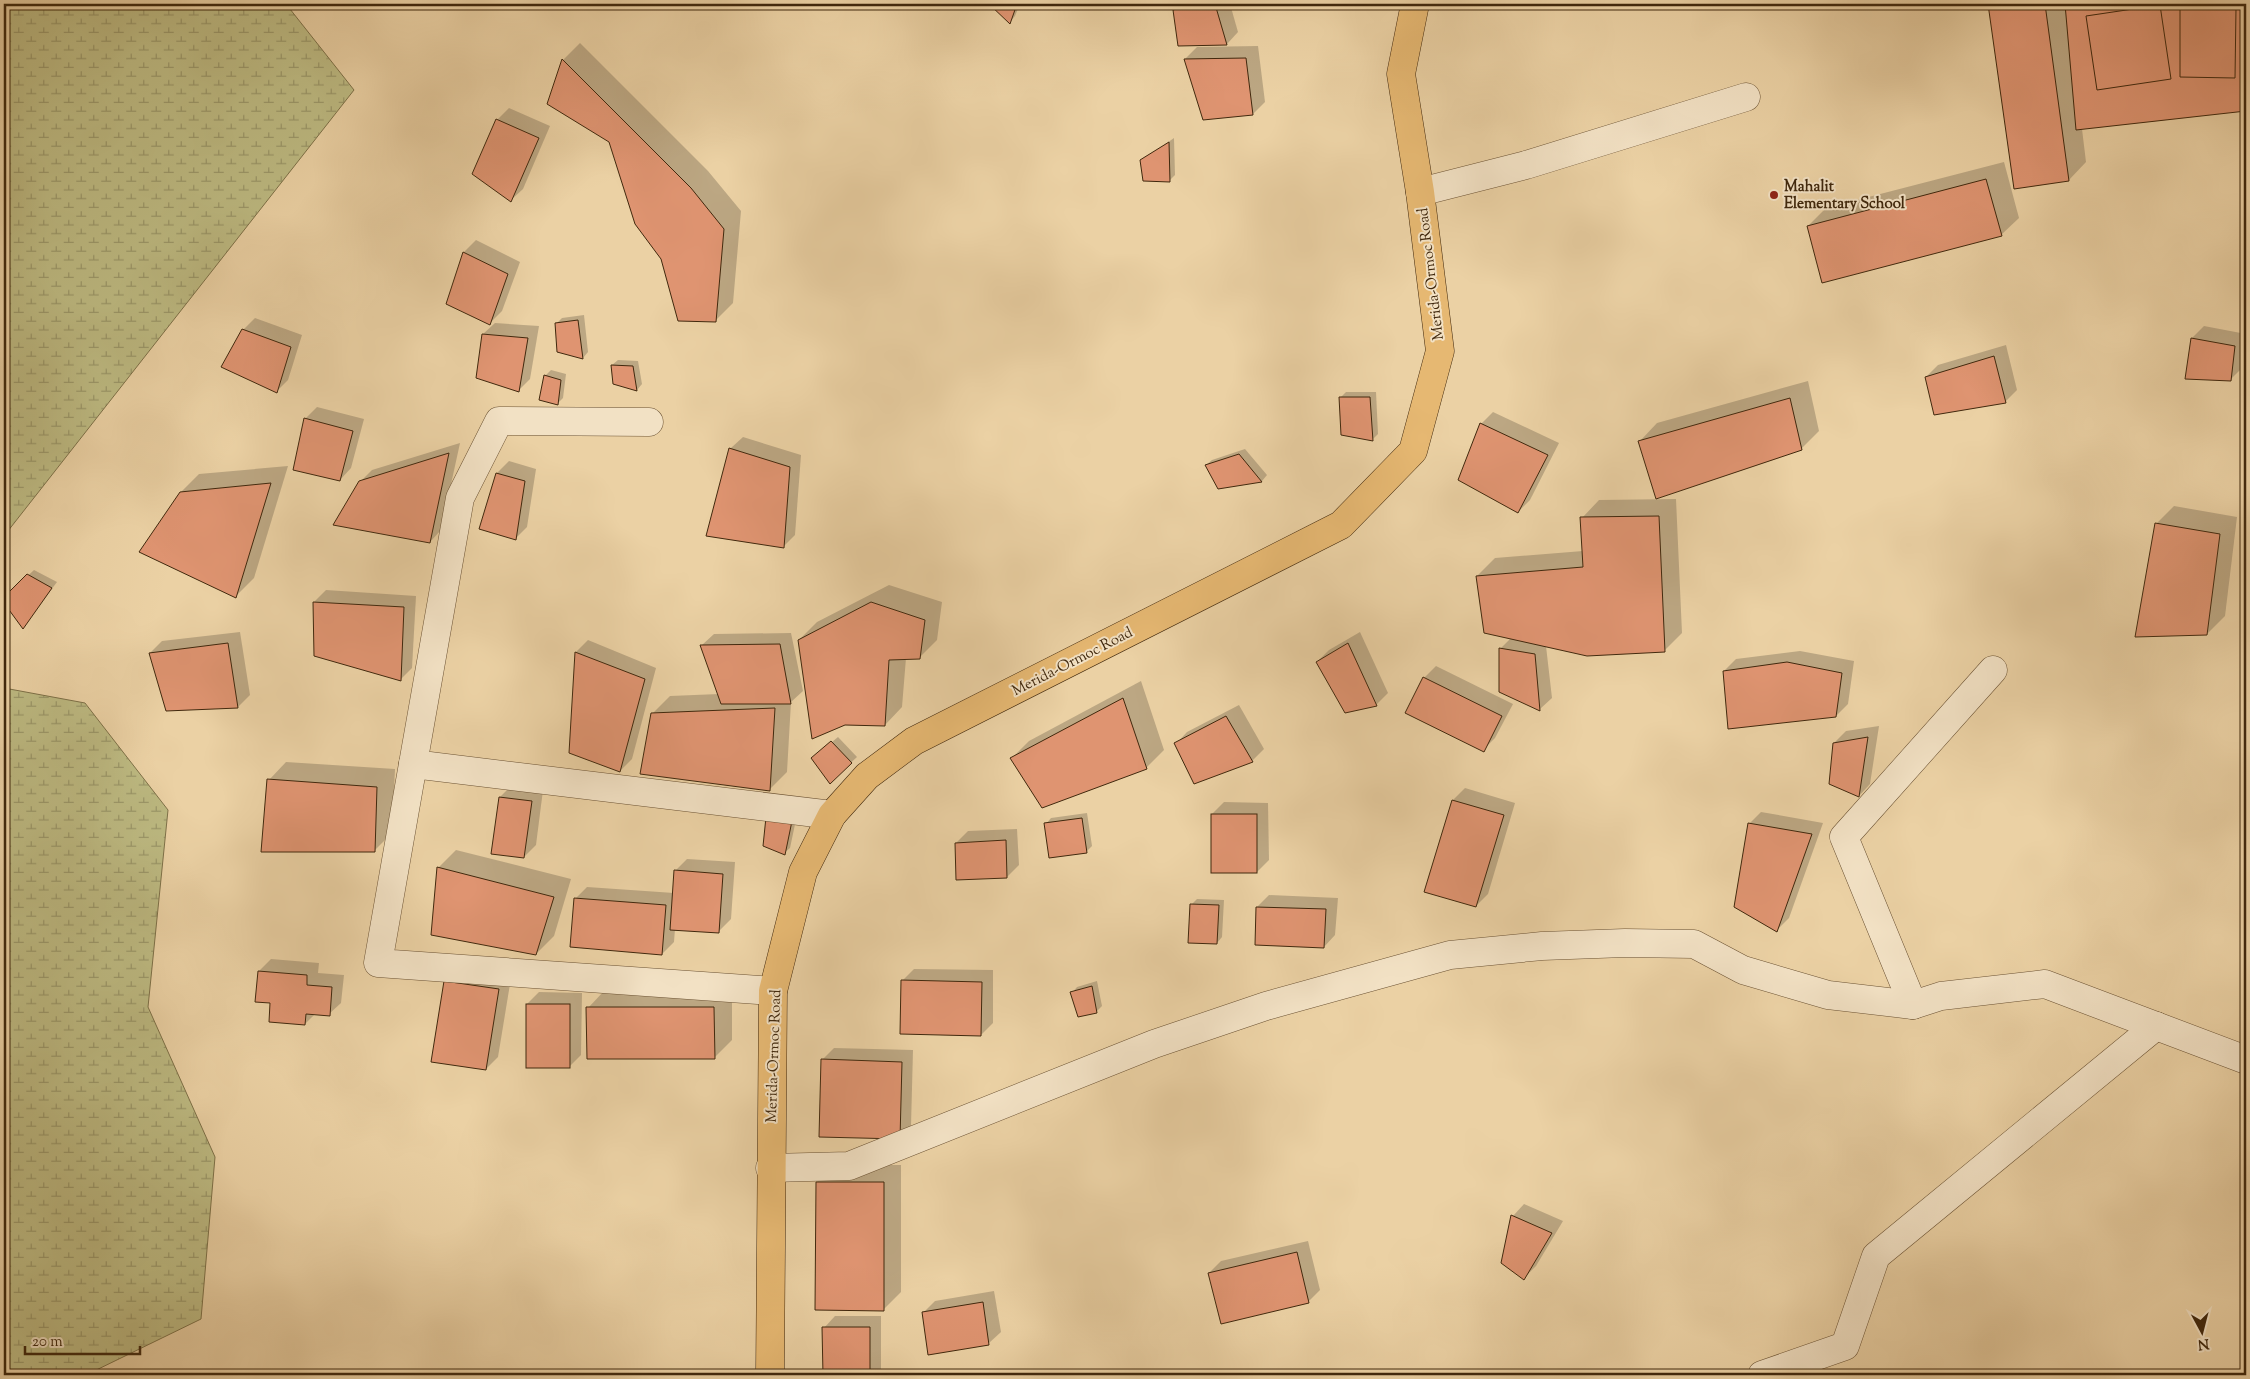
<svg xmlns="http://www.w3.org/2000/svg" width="2250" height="1379" viewBox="0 0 2250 1379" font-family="'Sorts Mill Goudy',serif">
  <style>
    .wetland { fill: url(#wetland-marsh); stroke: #7e7148 }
    .shadow { fill: #0003 }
    .building { fill: #df9471; stroke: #40280d }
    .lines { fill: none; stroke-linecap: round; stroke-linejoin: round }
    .minor-casing { stroke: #6b5233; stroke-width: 29 }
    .highway-casing { stroke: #40280d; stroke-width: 29 }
    .minor { stroke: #f2e1c4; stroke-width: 28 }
    .highway { stroke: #e6b872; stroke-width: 28 }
    .poi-dot { fill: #8f2418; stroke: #f2e1c4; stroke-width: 2 }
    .labels { text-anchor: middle; stroke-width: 4; stroke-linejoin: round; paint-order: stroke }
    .poi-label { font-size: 15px; font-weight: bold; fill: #40280d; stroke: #f2e1c4; text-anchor: start }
    .street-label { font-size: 15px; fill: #40280d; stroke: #f2e1c4 }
  </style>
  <defs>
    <pattern id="wetland-marsh" width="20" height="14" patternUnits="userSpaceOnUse" patternTransform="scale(1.25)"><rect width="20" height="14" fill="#bdba82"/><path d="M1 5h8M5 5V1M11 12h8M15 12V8" fill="none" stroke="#9b9769"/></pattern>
  </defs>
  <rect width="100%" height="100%" fill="#ebd1a4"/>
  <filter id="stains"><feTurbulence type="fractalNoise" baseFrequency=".004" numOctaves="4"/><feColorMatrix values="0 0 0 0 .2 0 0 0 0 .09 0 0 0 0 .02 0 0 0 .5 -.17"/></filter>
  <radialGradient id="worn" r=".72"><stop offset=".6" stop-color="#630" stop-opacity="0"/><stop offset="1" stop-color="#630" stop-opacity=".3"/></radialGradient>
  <g class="wetland">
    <path d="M4,4H286L354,90L4,536Z"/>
    <path d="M4,688L85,703L168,810L148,1007L215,1157L201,1319L86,1375H4Z"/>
  </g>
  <g class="shadow">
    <path d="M991,4H1020L1015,16L1010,22Z"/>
    <path d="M1181,4H1230L1238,32L1227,44L1175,10Z"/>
    <path d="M1990,4H2246V110L2082,129L2086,162L2069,180L2015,187Z"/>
    <path d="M580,43L708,171L741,211L733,303L715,321L662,258L610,141L548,104L563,60Z"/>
    <path d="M1258,46L1265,102L1253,114L1204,119L1185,59L1197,47Z"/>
    <path d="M509,108L550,126L523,189L511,200L497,120Z"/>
    <path d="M1174,138L1175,175L1169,181L1141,161Z"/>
    <path d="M2004,162L2019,218L2001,235L1808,226L1826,208Z"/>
    <path d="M476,240L520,262L502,311L490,323L448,304L464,252Z"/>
    <path d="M584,315L588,352L583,358L556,324L562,318Z"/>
    <path d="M255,318L302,335L288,380L276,392L243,330Z"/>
    <path d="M495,323L539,326L530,379L518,391L483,334Z"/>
    <path d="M2204,326L2246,334L2242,368L2230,380L2192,338Z"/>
    <path d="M2006,345L2017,390L2005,402L1926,377L1938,365Z"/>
    <path d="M618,360L638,361L642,384L637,390L612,365Z"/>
    <path d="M551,370L566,374L563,398L557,404L545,376Z"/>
    <path d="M1808,381L1819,431L1801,449L1640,441L1657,423Z"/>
    <path d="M1346,392H1376L1378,434L1373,439L1340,398Z"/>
    <path d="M317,407L364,419L351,468L340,480L305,419Z"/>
    <path d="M1493,412L1559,443L1530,500L1518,512L1481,424Z"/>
    <path d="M743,437L801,455L795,535L783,547L708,535L731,448Z"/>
    <path d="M460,443L441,530L430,542L360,482L372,470Z"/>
    <path d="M1245,449L1267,475L1262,481L1219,487L1206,465L1212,460Z"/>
    <path d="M509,461L536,469L527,527L515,539L481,528L497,473Z"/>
    <path d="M288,466L254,578L236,596L181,492L199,474Z"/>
    <path d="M1676,499L1682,633L1664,651L1546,646L1552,698L1540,709L1500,691V649L1511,638L1477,576L1495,558L1583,551L1582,518L1599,500Z"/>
    <path d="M2174,506L2237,517L2225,616L2207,634L2157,523Z"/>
    <path d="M34,570L57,582L23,627L4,598Z"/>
    <path d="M889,585L942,602L937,640L919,658H906L902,707L885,725L799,640L817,622Z"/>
    <path d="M326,590L416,596L412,668L400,680L314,602Z"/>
    <path d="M240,632L250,695L238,707L167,709L150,653L162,641Z"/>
    <path d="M1360,632L1388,693L1376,705L1317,662L1329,650Z"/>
    <path d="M791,633L803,691L791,702L787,772L769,790L652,714L670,696L719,694L702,645L714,634Z"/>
    <path d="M588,640L656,668L632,759L620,771L570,752L576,652Z"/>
    <path d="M1800,651L1854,661L1848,704L1836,716L1724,671L1736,659Z"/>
    <path d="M1436,666L1513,704L1495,738L1483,750L1424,678Z"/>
    <path d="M1141,681L1164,750L1147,767L1042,806L1011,759L1029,741Z"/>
    <path d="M1239,705L1264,749L1252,761L1176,744L1187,732Z"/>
    <path d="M1879,726L1870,784L1859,796L1834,743L1846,731Z"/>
    <path d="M838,737L857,757L830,782L819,753Z"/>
    <path d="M286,762L395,769L392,833L374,851L269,780Z"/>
    <path d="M512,785L543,790L536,845L524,857L500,797Z"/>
    <path d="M1465,788L1515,803L1488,894L1476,906L1453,800Z"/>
    <path d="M1224,802L1268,803L1269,860L1257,872L1212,814Z"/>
    <path d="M773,812L797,815L790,848L784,853Z"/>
    <path d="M1761,812L1823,823L1789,918L1777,930L1749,824Z"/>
    <path d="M1087,813L1092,846L1086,852L1046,824L1051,818Z"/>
    <path d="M1017,829L1019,865L1007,877L956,843L968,831Z"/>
    <path d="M456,850L571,879L554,936L536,954L438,868Z"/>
    <path d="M687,859L735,862L731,919L719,931L675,929L674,942L662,954L575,899L587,887L674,893L675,871Z"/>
    <path d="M1269,895L1338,898L1335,935L1324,947L1257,907Z"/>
    <path d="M1197,899L1224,900L1222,937L1217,943L1191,905Z"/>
    <path d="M271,959L319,963L318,973L344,975L341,1003L329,1014L316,1013L305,1024L272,1002L259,971Z"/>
    <path d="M914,969L993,970V1023L981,1035L902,981Z"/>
    <path d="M511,978L498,1057L486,1069L446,981Z"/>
    <path d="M1097,981L1102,1006L1096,1012L1072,993L1077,987Z"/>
    <path d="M605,990H732V1040L714,1058L588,1008Z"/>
    <path d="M539,992L582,993L581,1055L569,1067L527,1004Z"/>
    <path d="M834,1048L913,1050L911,1126L899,1138L822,1060Z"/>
    <path d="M835,1165H901V1292L883,1310L817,1182Z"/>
    <path d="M1524,1204L1563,1221L1536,1266L1524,1278L1502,1263L1513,1216Z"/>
    <path d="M1308,1241L1320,1290L1308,1302L1209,1273L1221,1261Z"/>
    <path d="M994,1291L1001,1332L989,1343L923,1313L935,1301Z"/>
    <path d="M835,1316H881V1369L875,1375H824V1328Z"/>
    <path d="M1367,1369L1418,1375H1361Z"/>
  </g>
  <g class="building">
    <path d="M989,4H1017L1010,24Z"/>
    <path d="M1195,4H1215L1227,45L1178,46L1173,10Z"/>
    <path d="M1988,4H2045L2069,181L2014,189Z"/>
    <path d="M2065,4H2246V111L2076,130Z"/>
    <path d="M2160,5L2171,79L2097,90L2086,16Z"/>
    <path d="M2180,8H2236L2235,78L2180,77Z"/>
    <path d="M1246,58L1253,115L1203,120L1184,59Z"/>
    <path d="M562,59L691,188L724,229L716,322L678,321L661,259L635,224L609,142L547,104Z"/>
    <path d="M496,119L539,138L511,202L472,174Z"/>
    <path d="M1169,142L1170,182L1143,181L1140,160Z"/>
    <path d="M1986,179L2002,236L1822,283L1807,226Z"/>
    <path d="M463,252L508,274L490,325L446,304Z"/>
    <path d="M578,320L583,359L557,352L555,323Z"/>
    <path d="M242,329L291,347L277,393L221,367Z"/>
    <path d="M482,334L528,338L519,392L476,378Z"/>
    <path d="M2191,338L2235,346L2231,381L2185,379Z"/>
    <path d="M1994,356L2006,403L1934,415L1925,377Z"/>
    <path d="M611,365L633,366L637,391L613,384Z"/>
    <path d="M544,375L561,380L558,405L539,400Z"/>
    <path d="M1339,397H1370L1373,441L1341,435Z"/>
    <path d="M1790,398L1802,450L1656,499L1638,441Z"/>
    <path d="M304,418L353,431L340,481L293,470Z"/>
    <path d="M1480,423L1548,455L1518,513L1458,480Z"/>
    <path d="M729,448L790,467L784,548L706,536Z"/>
    <path d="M449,453L430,543L333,525L359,481Z"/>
    <path d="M1239,454L1262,482L1218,489L1205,465Z"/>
    <path d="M496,473L525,481L516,540L479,529Z"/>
    <path d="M271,483L236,598L139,552L180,492Z"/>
    <path d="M1659,516L1665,652L1587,656L1484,633L1476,576L1583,567L1580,517Z"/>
    <path d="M2155,523L2220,534L2207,635L2135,637Z"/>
    <path d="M27,574L52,588L23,629L4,603V597Z"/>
    <path d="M313,602L404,607L401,681L314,656Z"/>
    <path d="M871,602L925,620L920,659L889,660L885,726L845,725L812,739L798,640Z"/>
    <path d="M228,643L238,708L166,711L149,653Z"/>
    <path d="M1348,643L1377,706L1345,713L1316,662Z"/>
    <path d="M780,644L791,704H721L700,645Z"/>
    <path d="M1499,648L1535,654L1540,711L1499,692Z"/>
    <path d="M575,652L645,679L620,772L569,753Z"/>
    <path d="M1787,662L1842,673L1836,717L1728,729L1723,671Z"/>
    <path d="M1423,677L1502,716L1484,752L1405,713Z"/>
    <path d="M1123,698L1147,769L1042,808L1010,758Z"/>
    <path d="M775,708L770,791L640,774L651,713Z"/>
    <path d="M1226,716L1253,762L1194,784L1174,743Z"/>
    <path d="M1868,737L1859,797L1829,784L1833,743Z"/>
    <path d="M831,741L852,763L830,784L811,758Z"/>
    <path d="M267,779L377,787L375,852H261Z"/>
    <path d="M499,797L532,801L524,858L491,854Z"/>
    <path d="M1452,800L1504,815L1476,907L1424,892Z"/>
    <rect x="1211" y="814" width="46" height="59"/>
    <path d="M766,817L792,821L785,855L763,846Z"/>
    <path d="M1082,818L1087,853L1049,858L1044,823Z"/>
    <path d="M1748,823L1812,834L1777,932L1734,907Z"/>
    <path d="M1006,840L1007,878L956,880L955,843Z"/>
    <path d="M437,867L554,897L536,955L431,935Z"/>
    <path d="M674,870L723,874L719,933L670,930Z"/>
    <path d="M574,898L666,905L662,955L570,947Z"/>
    <path d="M1190,904L1219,905L1217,944L1188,943Z"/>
    <path d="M1256,907L1326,909L1324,948L1255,945Z"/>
    <path d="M258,971L307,975V985L332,987L330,1016L306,1014L305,1025L269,1022L270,1003L255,1002Z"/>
    <path d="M901,980L982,982L981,1036L900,1034Z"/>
    <path d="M444,981L499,989L486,1070L431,1062Z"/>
    <path d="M1092,986L1097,1013L1078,1017L1070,992Z"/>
    <rect x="526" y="1004" width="44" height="64"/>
    <path d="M586,1007H714L715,1059H587Z"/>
    <path d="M821,1059L902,1062L900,1139L819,1137Z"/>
    <path d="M816,1182H884V1311L815,1310Z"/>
    <path d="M1511,1215L1552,1233L1524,1280L1501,1263Z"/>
    <path d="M1297,1252L1309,1303L1221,1324L1208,1273Z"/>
    <path d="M983,1302L989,1345L928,1355L922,1312Z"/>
    <path d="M822,1327H870V1375H823Z"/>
  </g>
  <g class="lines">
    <g class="minor-casing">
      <g id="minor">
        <path d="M1420,192L1526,165L1746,97"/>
        <path d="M649,422L499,421L460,498L413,764L832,815"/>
        <path d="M413,764L378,963L773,991"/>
        <path d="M1913,1005L1844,837L1993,670"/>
        <path d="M770,1168L849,1166L1154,1044L1266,1006L1450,955L1542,946L1625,943L1694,944L1743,970L1828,995L1913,1005L1941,996L2045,984L2246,1060"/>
        <path d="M1762,1375L1845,1346L1876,1256L2156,1026"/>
      </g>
    </g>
    <g class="highway-casing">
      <path id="highway" d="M770,1375L773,991L803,872L832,815L867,776L914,741L1341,525L1413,451L1440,351L1420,192L1401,74L1415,4"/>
    </g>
    <use href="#minor" class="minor"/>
    <use href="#highway" class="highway"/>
  </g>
  <circle class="poi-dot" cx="1774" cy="195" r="5"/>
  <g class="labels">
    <g class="poi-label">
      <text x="1784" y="191">Mahalit<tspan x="1784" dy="17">Elementary School</tspan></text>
    </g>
    <g class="street-label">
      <text transform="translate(1430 274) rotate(-97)" y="5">Merida-Ormoc Road</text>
      <text transform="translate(1072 661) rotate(-27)" y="5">Merida-Ormoc Road</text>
      <text transform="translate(773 1056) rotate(-88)" y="5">Merida-Ormoc Road</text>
    </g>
  </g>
  <rect width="2250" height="1379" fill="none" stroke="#ebd1a4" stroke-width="20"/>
  <rect x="5" y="5" width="2240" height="1369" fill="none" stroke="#40280d" stroke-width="2.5"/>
  <rect x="10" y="10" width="2230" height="1359" fill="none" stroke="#40280d"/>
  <g transform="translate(2202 1332) rotate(173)" stroke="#f2e1c4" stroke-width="4" paint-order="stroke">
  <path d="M0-4L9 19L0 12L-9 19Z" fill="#40280d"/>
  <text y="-8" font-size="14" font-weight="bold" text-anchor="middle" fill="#40280d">N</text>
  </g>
  <path d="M25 1346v8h115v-8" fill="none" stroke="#40280d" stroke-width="2.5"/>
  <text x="32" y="1346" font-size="15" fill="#40280d" stroke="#f2e1c4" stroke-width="4" paint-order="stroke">20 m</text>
  <rect width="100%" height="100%" filter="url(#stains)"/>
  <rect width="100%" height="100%" fill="url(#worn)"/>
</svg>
